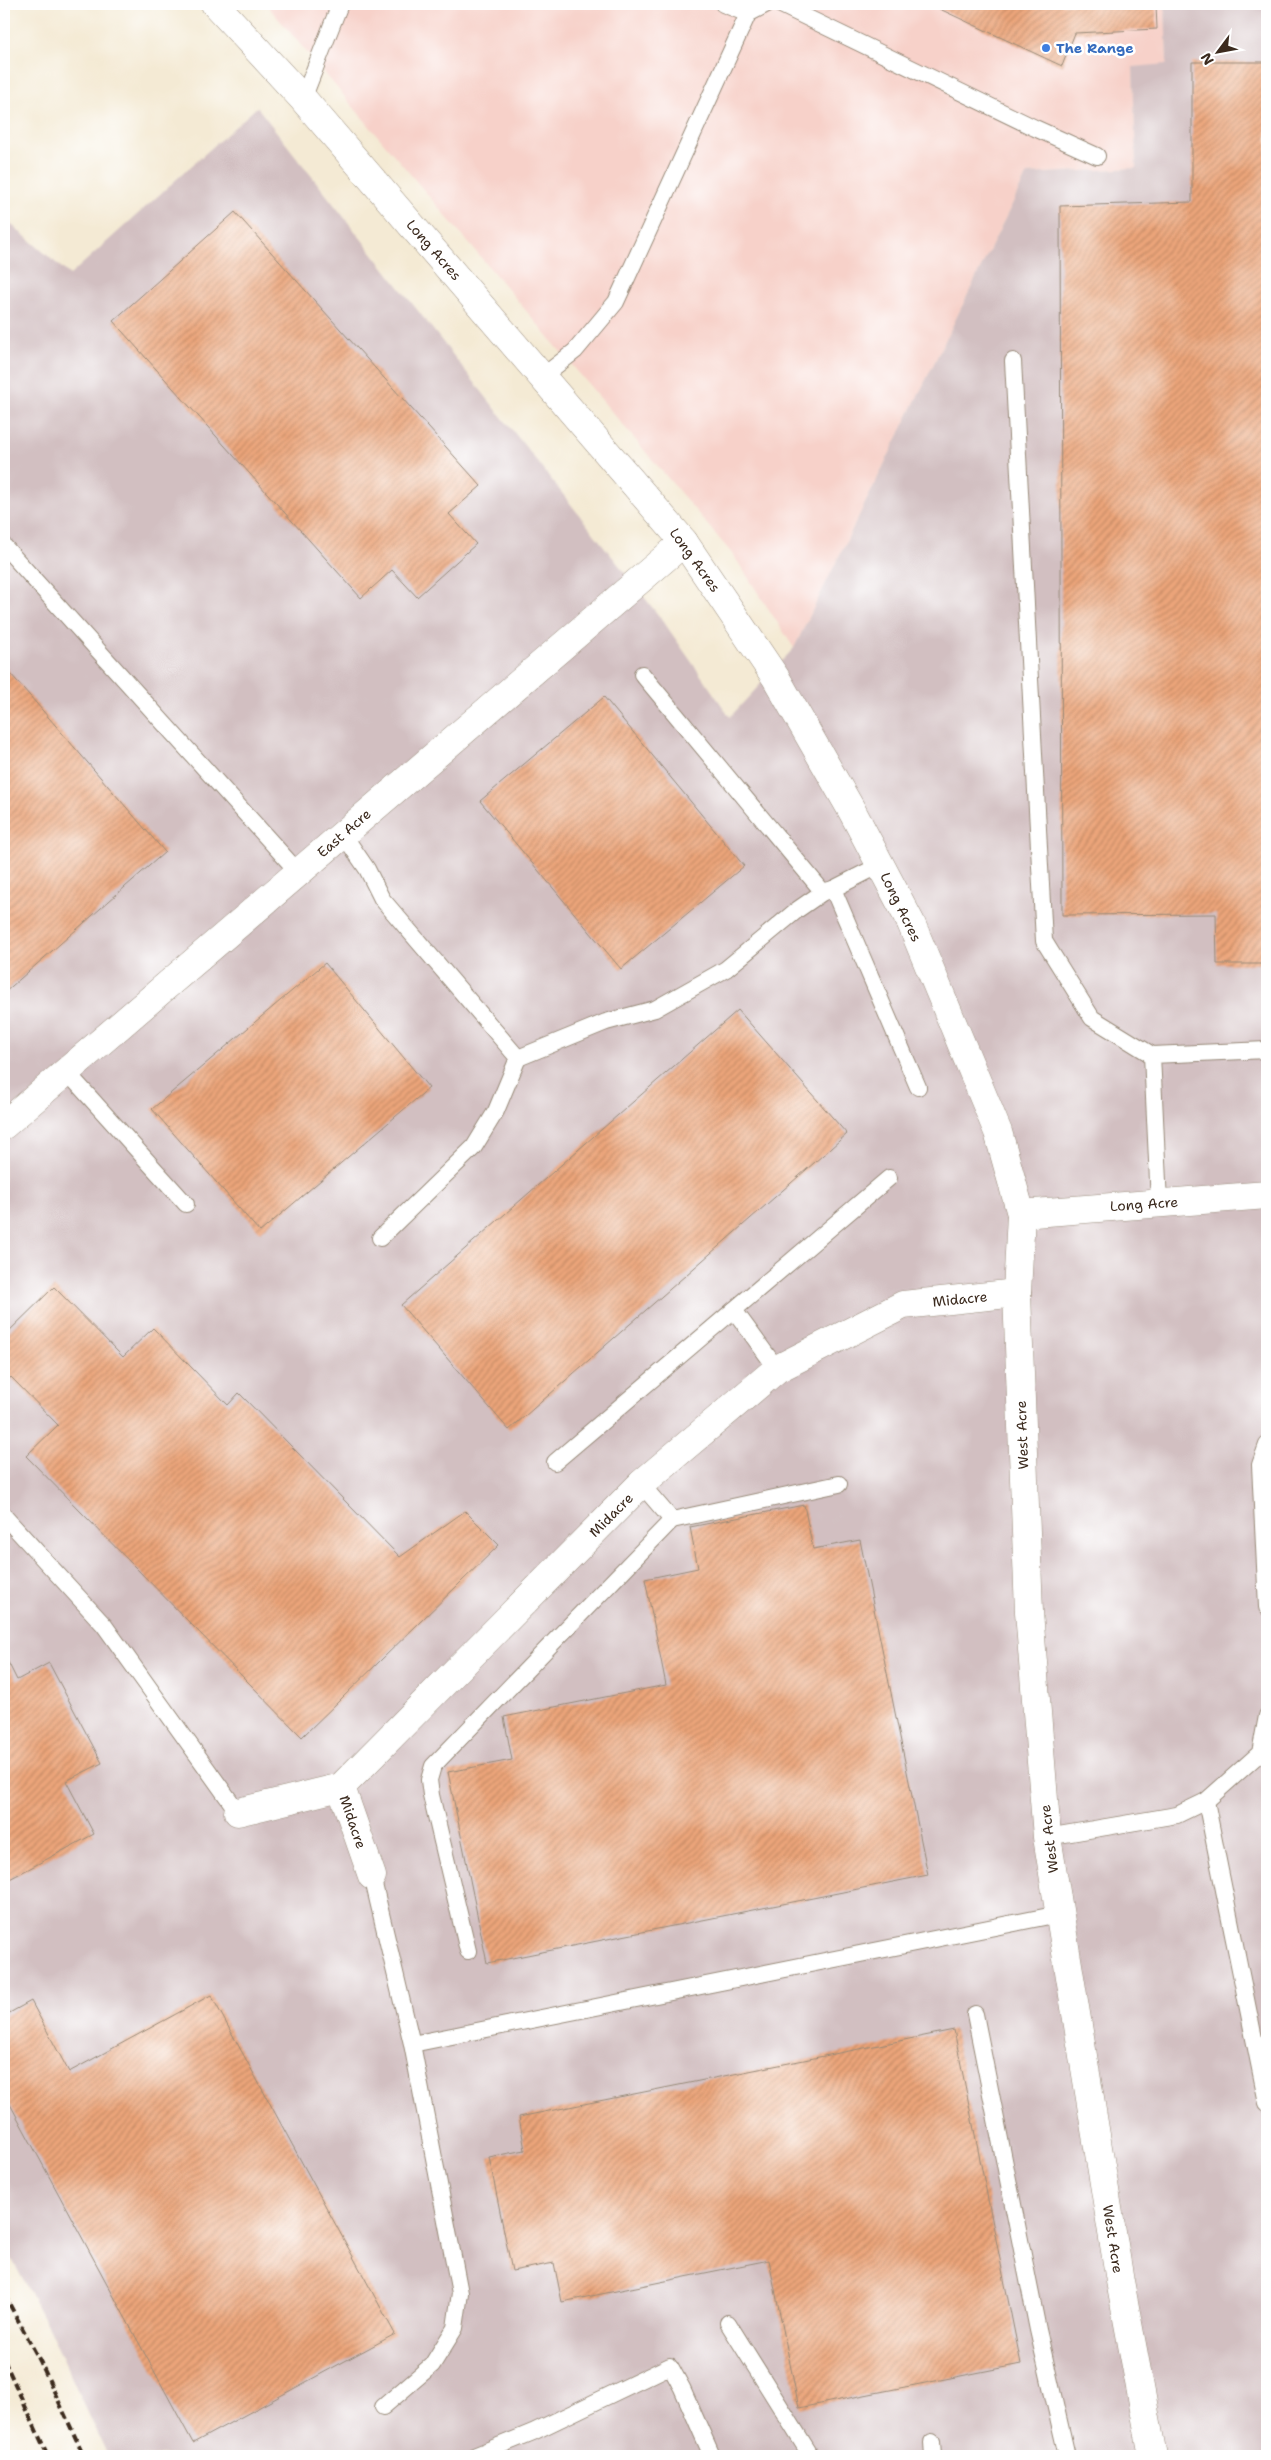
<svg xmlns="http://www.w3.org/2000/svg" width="1271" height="2460" viewBox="0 0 1271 2460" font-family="'Shantell Sans',sans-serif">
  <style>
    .built { fill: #f7d1c9 }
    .industrial { fill: #d2bfc1 }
    .building { fill: url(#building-hatch) }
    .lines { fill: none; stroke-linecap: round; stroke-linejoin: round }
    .lane-casing { stroke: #988a79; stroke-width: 18 }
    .street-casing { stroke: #988a79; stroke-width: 29 }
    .lane { stroke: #fff; stroke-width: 16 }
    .street { stroke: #fff; stroke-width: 28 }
    .rail { stroke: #3b2a1e; stroke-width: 4; stroke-dasharray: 8 4; stroke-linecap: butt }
    .shop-dot { fill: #3f7fe0; stroke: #fff; stroke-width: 2 }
    .labels { text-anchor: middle; stroke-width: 5; stroke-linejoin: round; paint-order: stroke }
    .shop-label { font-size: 14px; font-weight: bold; fill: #366cbe; stroke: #fff; text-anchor: start }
    .street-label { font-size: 14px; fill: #3b2a1e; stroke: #fff }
  </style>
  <defs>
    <pattern id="building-hatch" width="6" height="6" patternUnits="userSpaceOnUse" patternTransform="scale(1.25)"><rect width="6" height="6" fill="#eca57a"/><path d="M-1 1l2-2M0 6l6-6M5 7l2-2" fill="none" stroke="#c08763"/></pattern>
  </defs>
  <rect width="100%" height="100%" fill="#fff"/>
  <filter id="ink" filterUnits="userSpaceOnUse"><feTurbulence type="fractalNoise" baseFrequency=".02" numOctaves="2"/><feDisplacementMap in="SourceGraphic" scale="10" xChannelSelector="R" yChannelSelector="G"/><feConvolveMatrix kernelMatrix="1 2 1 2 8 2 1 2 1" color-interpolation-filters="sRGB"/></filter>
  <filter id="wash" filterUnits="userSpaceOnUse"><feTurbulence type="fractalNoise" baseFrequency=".0096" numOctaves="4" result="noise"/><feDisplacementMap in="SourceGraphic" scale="20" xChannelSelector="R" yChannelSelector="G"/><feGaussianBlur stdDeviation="1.12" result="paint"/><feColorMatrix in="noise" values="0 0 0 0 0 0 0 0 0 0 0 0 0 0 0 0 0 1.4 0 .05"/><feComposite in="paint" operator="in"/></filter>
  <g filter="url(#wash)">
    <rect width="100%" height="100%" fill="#f4ead4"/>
    <path class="built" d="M266,4H1165L1167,65L1133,67L1136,168L1027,174L794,648L734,556Z"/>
    <path class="industrial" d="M1165,4H1267V2456H108L49,2329L4,2244V218L70,275L257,107L663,621L730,717L794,648L1027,174L1136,168L1133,67L1167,64Z"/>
    <g id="blocks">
      <g class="building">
        <path d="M929,4H1156L1157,29L1075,33L1062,66Z"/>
        <path d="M1192,62H1267V964H1217L1216,914L1062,915L1060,206L1192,202Z"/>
        <path d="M235,212L481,486L449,514L476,544L417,597L392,570L361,598L113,321Z"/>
        <path d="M4,666L165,852L4,993Z"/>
        <path d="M604,697L744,866L621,969L480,801Z"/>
        <path d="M325,963L429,1088L260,1232L152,1109Z"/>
        <path d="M738,1010L847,1134L509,1430L401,1305Z"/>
        <path d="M54,1287L123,1357L153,1328L228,1405L239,1393L400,1557L465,1511L499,1545L302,1737L26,1456L58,1425L11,1377L4,1384V1336Z"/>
        <path d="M804,1505L813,1549L860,1540L928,1875L487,1963L448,1772L512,1760L504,1717L666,1685L645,1579L698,1568L690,1527Z"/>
        <path d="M4,1654L17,1680L49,1663L102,1763L66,1781L94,1834L4,1882Z"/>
        <path d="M211,1995L395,2334L193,2443L4,2093V2016L31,2001L69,2072Z"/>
        <path d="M954,2030L1021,2364L799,2408L769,2260L562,2302L554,2263L512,2271L489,2157L525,2150L519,2117Z"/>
      </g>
    </g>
  </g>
  <g filter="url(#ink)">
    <use href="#blocks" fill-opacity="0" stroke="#988a79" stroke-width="1"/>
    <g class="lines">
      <g class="lane-casing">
        <g id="lane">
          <path d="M723,4L748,14L767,4"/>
          <path d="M779,4L1035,128L1097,156"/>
          <path d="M303,99L340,4"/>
          <path d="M1013,361L1044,941L1092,1018L1152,1055"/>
          <path d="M543,376L575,351L616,302L748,14"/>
          <path d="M4,546L298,872"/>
          <path d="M642,674L823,892"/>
          <path d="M343,834L367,869L382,899L518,1058L606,1022L655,1009L726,969L797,910L823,892L833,889L918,1087"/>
          <path d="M833,889L880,865"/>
          <path d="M66,1071L186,1204"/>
          <path d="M1159,1203L1152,1055L1267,1050"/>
          <path d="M380,1238L474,1147L496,1111L518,1058"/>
          <path d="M734,1310L777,1369"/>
          <path d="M1267,1445L1260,1465L1267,1607"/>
          <path d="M555,1462L889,1178"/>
          <path d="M641,1484L672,1520"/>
          <path d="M4,1516L104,1625L238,1812"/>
          <path d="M1206,1801L1267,2103"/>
          <path d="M1047,1837L1177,1815L1206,1801L1260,1753L1267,1716"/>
          <path d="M372,1876L412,2044L1059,1914"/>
          <path d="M468,1951L431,1795L429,1780L433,1766L672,1520L839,1484"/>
          <path d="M975,2014L1038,2330L1067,2456"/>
          <path d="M728,2323L811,2456"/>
          <path d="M383,2407L432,2365L455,2328L460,2293L412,2044"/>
          <path d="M932,2442L933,2456"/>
          <path d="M474,2456L533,2432L670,2366L682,2388L712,2456"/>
        </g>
      </g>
      <g class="street-casing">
        <g id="street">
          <path d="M215,4L303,99L684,542L776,678L851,809L911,923L998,1132L1021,1214L1017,1293L1029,1612L1047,1837L1120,2281L1153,2456"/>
          <path d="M4,1125L684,542"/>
          <path d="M1021,1214L1267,1195"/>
          <path d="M238,1812L341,1787"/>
          <path d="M372,1876L341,1787L641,1484L777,1369L903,1305L1017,1293"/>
        </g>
      </g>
      <use href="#lane" class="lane"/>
      <use href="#street" class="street"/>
      <g class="rail">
        <path d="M4,2294L40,2361L84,2456"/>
        <path d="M4,2360L48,2456"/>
      </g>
    </g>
  </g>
  <circle class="shop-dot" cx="1046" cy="48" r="5"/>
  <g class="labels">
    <g class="shop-label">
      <text x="1056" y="53">The Range</text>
    </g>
    <g class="street-label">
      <text transform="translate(434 250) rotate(49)" y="5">Long Acres</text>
      <text transform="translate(695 560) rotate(54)" y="5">Long Acres</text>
      <text transform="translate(344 833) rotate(-41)" y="5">East Acre</text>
      <text transform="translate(901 907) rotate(64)" y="5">Long Acres</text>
      <text transform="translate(1144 1204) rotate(-4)" y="5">Long Acre</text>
      <text transform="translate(960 1299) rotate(-6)" y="5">Midacre</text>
      <text transform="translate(1022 1435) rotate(-92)" y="5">West Acre</text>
      <text transform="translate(611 1515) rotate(-45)" y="5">Midacre</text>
      <text transform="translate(353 1822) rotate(71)" y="5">Midacre</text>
      <text transform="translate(1049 1839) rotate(-97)" y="5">West Acre</text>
      <text transform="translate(1113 2239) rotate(81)" y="5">West Acre</text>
    </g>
  </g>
  <rect width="1271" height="2460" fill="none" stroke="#fff" stroke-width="20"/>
  <g transform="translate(1218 52) rotate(238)" stroke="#ffffff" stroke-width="4" paint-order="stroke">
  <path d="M0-4L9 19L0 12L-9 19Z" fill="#3b2a1e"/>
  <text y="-8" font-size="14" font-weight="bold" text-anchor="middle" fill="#3b2a1e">N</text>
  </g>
</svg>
